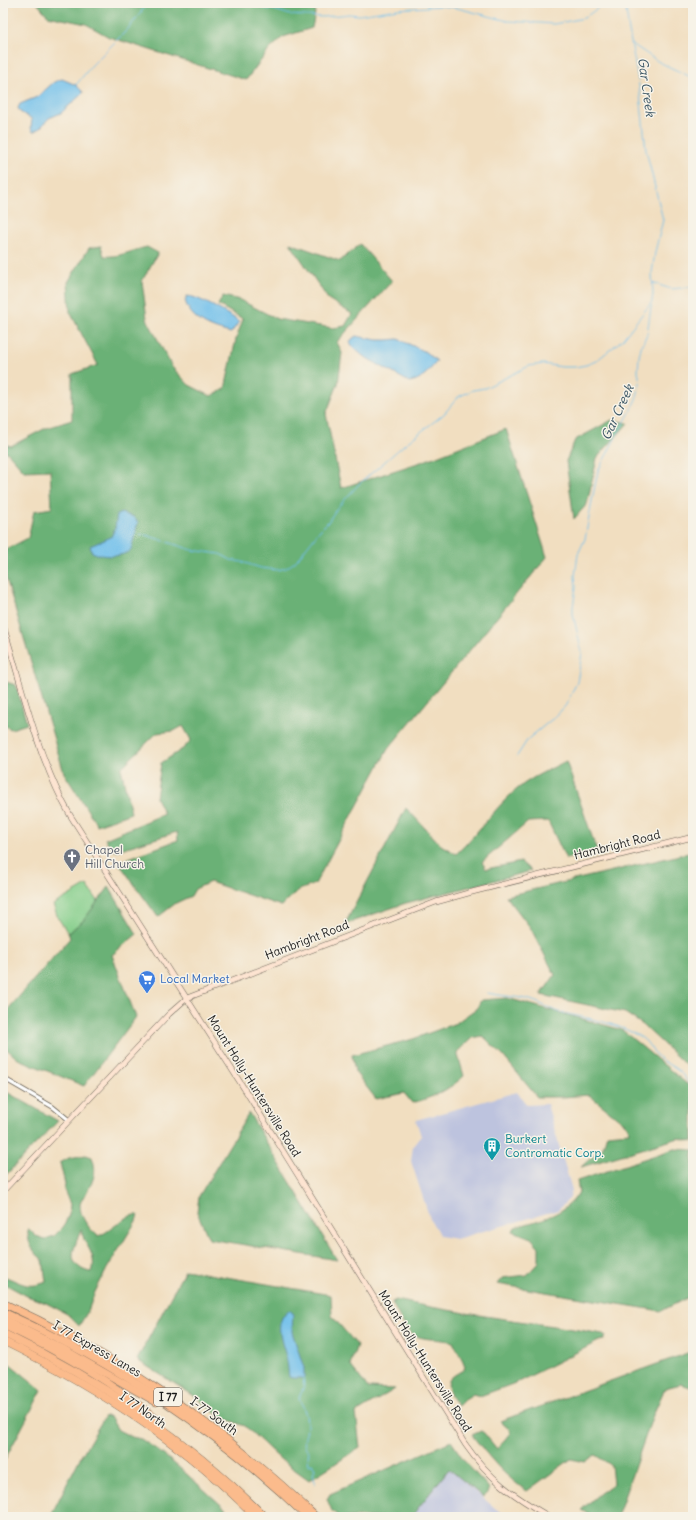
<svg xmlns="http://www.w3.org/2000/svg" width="696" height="1520" viewBox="0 0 696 1520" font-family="Delius,sans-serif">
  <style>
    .industrial { fill: #bdc3de }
    .green { fill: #84ce8a; stroke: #507553 }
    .forest { fill: #6bb176; stroke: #446649; fill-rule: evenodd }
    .water { fill: #71c0eb; stroke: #466e84 }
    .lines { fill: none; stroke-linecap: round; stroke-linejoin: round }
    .stream { stroke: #71c0eb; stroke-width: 1 }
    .street-casing { stroke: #676055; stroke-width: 5 }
    .secondary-casing { stroke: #676055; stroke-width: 6 }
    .highway-casing { stroke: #676055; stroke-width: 8 }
    .street { stroke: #fff; stroke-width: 3.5 }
    .secondary { stroke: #fde4d1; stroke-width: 5 }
    .highway { stroke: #fbbb8c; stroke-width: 7 }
    .labels { text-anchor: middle; stroke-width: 3; stroke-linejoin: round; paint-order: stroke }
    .shield { fill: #f7f3e8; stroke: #5e5c59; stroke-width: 1 }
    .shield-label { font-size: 11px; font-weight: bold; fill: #1c1c1c }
    .street-label { font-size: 12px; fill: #1c1c1c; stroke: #f7f3e8 }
    .worship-label { font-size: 12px; fill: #5b616d; stroke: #f7f3e8; text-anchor: start }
    .shop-label { font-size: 12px; fill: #366cbe; stroke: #f7f3e8; text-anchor: start }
    .culture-label { font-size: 12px; fill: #0d838f; stroke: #f7f3e8; text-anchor: start }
    .water-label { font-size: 13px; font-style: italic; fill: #3a5564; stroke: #f7f3e8 }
  </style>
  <rect width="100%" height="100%" fill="#f7f3e8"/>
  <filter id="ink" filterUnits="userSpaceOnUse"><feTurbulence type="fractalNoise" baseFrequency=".025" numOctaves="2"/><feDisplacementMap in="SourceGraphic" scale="8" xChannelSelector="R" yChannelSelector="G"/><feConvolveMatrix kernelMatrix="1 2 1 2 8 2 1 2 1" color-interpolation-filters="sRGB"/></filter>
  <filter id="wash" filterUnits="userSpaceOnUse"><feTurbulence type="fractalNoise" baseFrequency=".012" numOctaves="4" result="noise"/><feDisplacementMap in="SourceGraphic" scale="16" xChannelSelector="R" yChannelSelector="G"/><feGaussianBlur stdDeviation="0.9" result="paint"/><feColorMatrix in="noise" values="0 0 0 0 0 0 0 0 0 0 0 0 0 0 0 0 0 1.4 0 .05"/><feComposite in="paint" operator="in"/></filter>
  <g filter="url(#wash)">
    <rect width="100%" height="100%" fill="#f1dec0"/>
    <g class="industrial">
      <path d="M517,1092L527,1105L547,1104L572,1190L569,1199L558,1210L456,1239L440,1236L430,1219L411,1161L413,1146L421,1136L416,1120Z"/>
      <path d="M449,1469L496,1509L511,1517H411Z"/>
    </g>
    <path class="green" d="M87,885L98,901L83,921L68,933L58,918L53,905Z"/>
    <g class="forest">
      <path d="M37,3H315L316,8L312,28L283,37L269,50L246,80L109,37L86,24L48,16Z"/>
      <path d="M290,243L340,261L360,244L392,281L337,342L342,353L338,384L326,414L341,488L424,461L506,429L547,557L388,749L315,884L299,890L281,906L210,882L195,889L191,896L176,903L158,917L118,862L178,840L177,832L114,851L105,839L164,814L156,798L161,763L184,748L191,740L183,726L174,731L157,733L121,768L131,813L97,825L64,773L3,568V551L28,538L34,511L52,508L50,470L24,471L8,453L3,450V444L11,446L46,428L72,420V374L98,365L70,312L68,282L89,248L101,246L104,256C118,258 133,250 147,247L158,253L142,281L147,319L172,367L189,385L211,396L225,389L236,339L243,319L218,305L223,296L240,300L277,319L333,328L345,326L352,314L328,299Z"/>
      <path d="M612,420L628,423L597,458L587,504L574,519L566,461L575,440Z"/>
      <path d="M3,681L16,685L27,724L11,729L3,725Z"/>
      <path d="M566,761L597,851L566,859L548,821L528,822L482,862L486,869L521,862L531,871L406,903L345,924L406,808L441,845L456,854C480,832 498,802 525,783C538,774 553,768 566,761Z"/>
      <path d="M693,852V1072L643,1025L625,1013L541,995L555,975L530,927L506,896Z"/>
      <path d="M109,887L137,934L112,955L136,1017L84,1086L18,1059L3,1046V1015L70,938L68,933L83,921Z"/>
      <path d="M507,998L622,1030L693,1089V1142L679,1138L581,1167L603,1147L607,1134L629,1132L628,1126L589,1095L563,1097H537L504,1057L483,1036L472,1038L457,1052L464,1076C449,1090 432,1098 412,1103L404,1093L376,1099L355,1072L352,1055L413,1039L456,1023L477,1008L481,1000Z"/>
      <path d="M3,1090L58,1121L3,1178Z"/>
      <path d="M249,1113L337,1260L209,1239L197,1212L199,1196Z"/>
      <path d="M674,1149L693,1150V1295L661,1311L497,1284L502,1278L527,1275L539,1262V1247L531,1238L513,1231L515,1227C540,1220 566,1215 579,1192L577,1181Z"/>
      <path d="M86,1155L92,1157C98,1173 93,1181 85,1195C83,1198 81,1201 80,1204C79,1216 89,1229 98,1236C111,1232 126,1213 138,1215L136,1221L108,1267L95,1292L88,1311L79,1326L67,1314L46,1303L27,1296L3,1283V1276C21,1282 27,1290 46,1282L43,1260C32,1251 27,1243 28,1228L36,1236L45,1239L54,1236L64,1226L69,1214L70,1204L64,1190L65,1184L60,1163L69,1158ZM81,1230C83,1234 83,1238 85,1242C91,1251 96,1261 92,1272C83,1272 72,1264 73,1254C73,1250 80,1232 81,1230Z"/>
      <path d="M185,1270L331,1295L332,1316L357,1345L350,1365L368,1388L395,1389L356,1413L360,1448L309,1480L280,1459L245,1426L220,1417L196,1397L137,1360Z"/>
      <path d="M396,1300C464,1315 534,1322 603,1334L606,1336L604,1340L599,1341L518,1382L480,1396L473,1394L465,1399L458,1406C452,1400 443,1384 452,1377C455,1374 461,1372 465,1368L463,1361L453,1342C440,1338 424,1341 412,1334C406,1331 395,1309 392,1302Z"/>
      <path d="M693,1351V1388L681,1384L665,1388L653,1415L617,1517H591L592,1515L581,1510L599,1494L613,1484L611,1465L595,1455L585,1462L571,1459L527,1491C505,1477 488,1456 472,1435L481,1431L484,1433L497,1449L510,1433V1430L500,1421Z"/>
      <path d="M3,1360L10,1364L42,1390L3,1463Z"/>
      <path d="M105,1416L110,1417L118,1430L132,1437L141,1439L156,1449L181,1469L229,1512L226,1516L50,1517L80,1458Z"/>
      <path d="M451,1441L466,1463L489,1488L487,1493L483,1497L449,1469L411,1517H339L332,1511L327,1499L330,1494Z"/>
    </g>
    <g class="water">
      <path d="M62,79L76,85L83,92V93L61,113L49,118L40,128L33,132L31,128L32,119L20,112L18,108L20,104L37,97L54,82Z"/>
      <path d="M187,296C198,296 225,313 236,319L239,322L231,333C213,329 190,321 185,300Z"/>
      <path d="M356,336L377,340H387L398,339L424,351L437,361C430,370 421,381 409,382L363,356L353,347L350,342L352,339Z"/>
      <path d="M121,513L134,517L138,522L131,550C122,558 101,557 92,552L90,546L111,537L115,528L117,515Z"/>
      <path d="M289,1310L293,1313L292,1332L304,1368V1378H292L289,1377C288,1371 288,1366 287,1361C284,1345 271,1323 289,1310Z"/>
    </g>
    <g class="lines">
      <g class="stream">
        <path d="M253,3L263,8L275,10L290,15L323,17L349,14L359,15L398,9L440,6L457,8L508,21L554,24L584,18L605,3"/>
        <path d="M425,3L429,6"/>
        <path d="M632,44L659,62L693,78"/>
        <path d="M76,85L92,65L128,29L148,3"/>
        <path d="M653,283L671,289L693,287"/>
        <path d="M134,534L146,535L192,550L220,554L231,560L242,562L261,568L278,570L286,568L295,562L320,530L328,522L337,508L359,484L405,444L444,414L458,397L473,390L485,388L529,366L543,364L562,367H575L586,365L596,361L622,340L651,303"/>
        <path d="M517,756L528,739L556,716L566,705L577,682L582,653L573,614V607L576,587L575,576L578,554L585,539L593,495L598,471L618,433L629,414L637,397L640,383L638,371L639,357L641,347L647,334L653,294L652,273L655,252L663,220L646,150L639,85L629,31L625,3"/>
        <path d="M487,993C500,996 513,996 526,999C538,1001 548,1009 560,1012C588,1019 617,1022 642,1038C649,1043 651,1050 657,1056C664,1063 673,1066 680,1072C685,1077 689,1084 693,1089"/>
        <path d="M303,1377L304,1386L299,1398C300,1403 303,1405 304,1409C306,1414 307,1420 307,1425C307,1437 300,1442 309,1452L308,1457L309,1465L312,1464L314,1466L315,1469L313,1473L315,1481V1484"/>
      </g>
    </g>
  </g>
  <g filter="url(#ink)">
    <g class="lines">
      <g class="street-casing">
        <path id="street" d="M3,1078L53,1107L69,1120"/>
      </g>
      <g class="secondary-casing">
        <g id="secondary">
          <path d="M3,625C23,689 37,757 70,815L245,1090L465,1444C490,1480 513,1496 550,1517"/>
          <path d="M3,1191L169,1014L187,998L436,902L472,892L693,837"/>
        </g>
      </g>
      <g class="highway-casing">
        <g id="highway">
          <path d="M3,1303C118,1356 225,1429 316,1517"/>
          <path d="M3,1312C114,1362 220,1432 307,1517"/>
          <path d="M3,1319L65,1350L156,1402"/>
          <path d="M3,1325C56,1350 109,1379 154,1417"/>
          <path d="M3,1333C100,1380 189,1440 265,1517"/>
          <path d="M3,1341C95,1386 184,1444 256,1517"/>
        </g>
      </g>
      <use href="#street" class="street"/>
      <use href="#secondary" class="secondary"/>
      <use href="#highway" class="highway"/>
    </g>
  </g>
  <defs>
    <g id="church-pin" transform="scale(0.9)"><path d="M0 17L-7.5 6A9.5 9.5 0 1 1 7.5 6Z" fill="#6b7280" stroke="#f7f3e8"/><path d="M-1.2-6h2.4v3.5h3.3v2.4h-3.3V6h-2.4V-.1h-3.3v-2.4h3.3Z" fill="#fff"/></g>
    <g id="supermarket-pin" transform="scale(0.9)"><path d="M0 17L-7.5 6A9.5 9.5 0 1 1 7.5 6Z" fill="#3f7fe0" stroke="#f7f3e8"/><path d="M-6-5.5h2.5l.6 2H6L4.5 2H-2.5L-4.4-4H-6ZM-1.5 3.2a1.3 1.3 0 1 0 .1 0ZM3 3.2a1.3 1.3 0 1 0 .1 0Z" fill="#fff"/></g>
    <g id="building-pin" transform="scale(0.9)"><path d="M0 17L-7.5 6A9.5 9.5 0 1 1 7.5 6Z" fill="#0f9aa8" stroke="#f7f3e8"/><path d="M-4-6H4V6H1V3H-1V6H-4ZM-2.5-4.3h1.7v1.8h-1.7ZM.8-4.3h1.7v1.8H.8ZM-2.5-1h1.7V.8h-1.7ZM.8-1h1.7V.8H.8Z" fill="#fff"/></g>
  </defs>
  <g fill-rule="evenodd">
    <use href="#church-pin" x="72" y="857"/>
    <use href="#supermarket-pin" x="147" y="979"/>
    <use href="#building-pin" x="492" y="1146"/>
  </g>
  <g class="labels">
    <rect class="shield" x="154" y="1388" width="28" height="18" rx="3"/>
    <g class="shield-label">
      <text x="168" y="1401">I 77</text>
    </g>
    <g class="street-label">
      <text transform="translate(617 845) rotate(-14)" y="4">Hambright Road</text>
      <text transform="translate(307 940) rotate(-21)" y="4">Hambright Road</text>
      <text transform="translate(254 1086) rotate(58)" y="4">Mount Holly-Huntersville Road</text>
      <text transform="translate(97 1349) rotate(30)" y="4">I 77 Express Lanes</text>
      <text transform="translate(425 1361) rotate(58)" y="4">Mount Holly-Huntersville Road</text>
      <text transform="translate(143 1410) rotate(35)" y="4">I 77 North</text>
      <text transform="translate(214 1416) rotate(36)" y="4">I-77 South</text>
    </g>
    <g class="worship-label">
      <text x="85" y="854">Chapel<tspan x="85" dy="14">Hill Church</tspan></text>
    </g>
    <g class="shop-label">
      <text x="160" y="983">Local Market</text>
    </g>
    <g class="culture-label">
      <text x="505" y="1143">Burkert<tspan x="505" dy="14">Contromatic Corp.</tspan></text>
    </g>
    <g class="water-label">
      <text transform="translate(647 87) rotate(82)" y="5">Gar Creek</text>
      <text transform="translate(617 412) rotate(-65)" y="5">Gar Creek</text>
    </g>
  </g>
  <rect width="696" height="1520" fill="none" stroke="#f7f3e8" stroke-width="16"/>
</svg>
